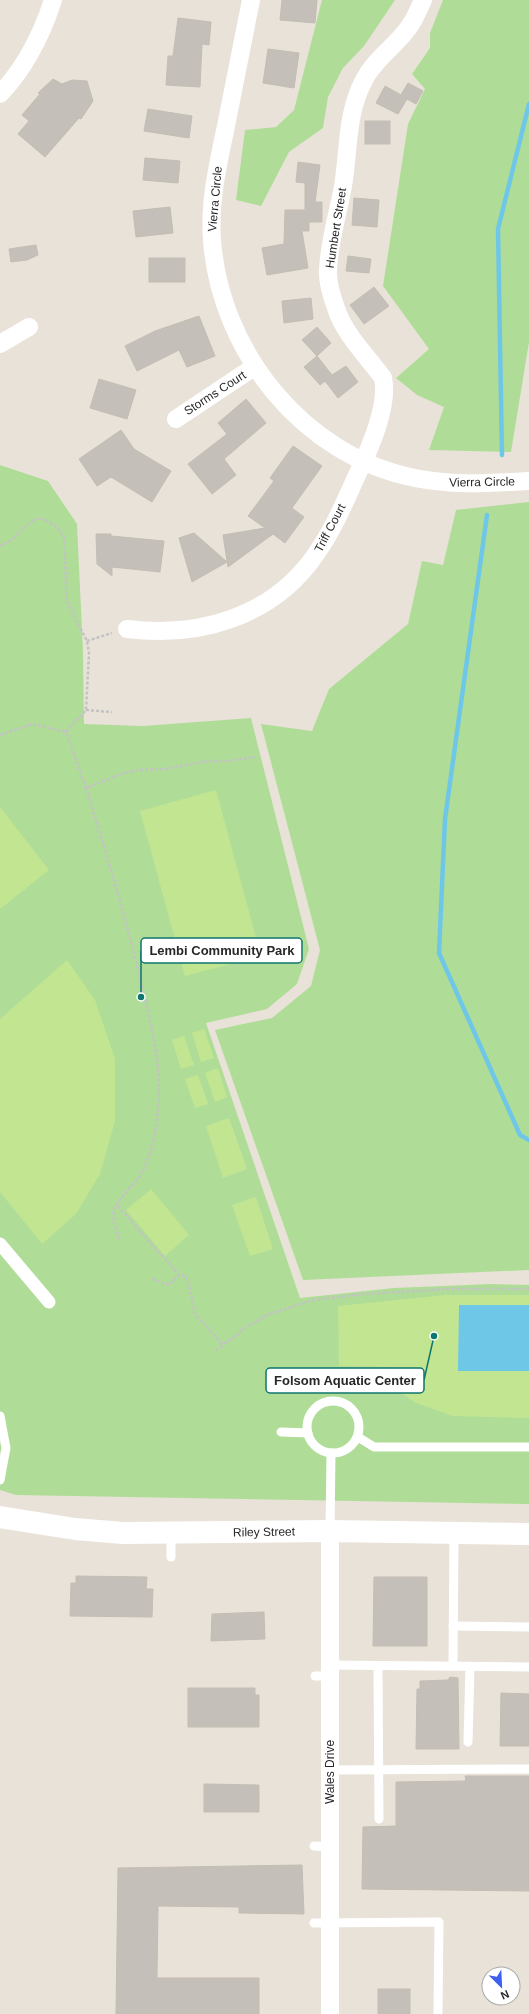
<svg xmlns="http://www.w3.org/2000/svg" width="529" height="2014" viewBox="0 0 529 2014" font-family="Helvetica,sans-serif">
  <style>
    .green { fill: #afdd97 }
    .pitch { fill: #c2e592 }
    .water { fill: #6fc7e7 }
    .lines { fill: none; stroke-linecap: round; stroke-linejoin: round }
    .stream { stroke: #6fc7e7; stroke-width: 4.5 }
    .building { fill: #c4bfb8; stroke: #c4bdb3 }
    .path { stroke: #c3c3c3; stroke-width: 2.5; stroke-dasharray: 3 2; stroke-linecap: butt }
    .service { stroke: #fff; stroke-width: 9 }
    .pedestrian { stroke: #fff; stroke-width: 13 }
    .minor { stroke: #fff; stroke-width: 18 }
    .secondary { stroke: #fff; stroke-width: 22 }
    .labels { text-anchor: middle; stroke-width: 3; stroke-linejoin: round; paint-order: stroke }
    .street-label { font-size: 12px; fill: #272727; stroke: #fff }
    .leader { fill: none; stroke: #0f766e; stroke-width: 1.5 }
    .callout-dot { fill: #0f766e; stroke: #fff; stroke-width: 1.5 }
    .callout { fill: #fff; stroke: #0f766e; stroke-width: 1.5 }
    .callout-label { font-size: 13px; text-anchor: middle; font-weight: bold; fill: #272727 }
  </style>
  <rect width="100%" height="100%" fill="#e9e2d8"/>
  <g class="green">
    <path d="M322,0H395L364,46L343,68L328,97L323,128L289,152L261,206L236,200L245,130L276,127L294,110Z"/>
    <path d="M443,0H529V342L511,452L429,450L444,407L417,395L396,378L429,349L383,286L408,124L425,89L412,74L430,48V33Z"/>
    <path d="M0,465L48,481L77,524L83,652L84,724L143,726L251,718L309,949L297,984L267,1009L206,1023L300,1298L394,1288L491,1284L529,1285V1504L16,1495L0,1490Z"/>
    <path d="M529,502V1270L303,1280L215,1030L272,1018L311,986L320,950L261,724L312,731L329,689L408,624L422,561L443,565L456,510Z"/>
  </g>
  <g class="pitch">
    <path d="M216,790L261,956L185,976L140,811Z"/>
    <path d="M0,807L49,870L0,909Z"/>
    <path d="M67,960L95,1000L115,1059V1121L100,1174L76,1214L42,1244L0,1192V1019Z"/>
    <path d="M204,1029L214,1058L201,1062L192,1033Z"/>
    <path d="M184,1036L194,1065L181,1069L172,1040Z"/>
    <path d="M218,1068L227,1097L215,1102L205,1073Z"/>
    <path d="M198,1075L208,1104L195,1108L185,1079Z"/>
    <path d="M229,1118L247,1169L223,1178L206,1126Z"/>
    <path d="M151,1189L189,1235L165,1256L126,1210Z"/>
    <path d="M256,1197L273,1249L250,1256L232,1205Z"/>
    <path d="M445,1295H529V1418L453,1416L416,1403L395,1389L392,1367L339,1366L338,1306Z"/>
  </g>
  <path class="water" d="M459,1305H529V1371H458Z"/>
  <g class="lines">
    <g class="stream">
      <path d="M502,455L498,229L529,104"/>
      <path d="M487,515L445,819L439,953L520,1135L529,1140"/>
    </g>
  </g>
  <g class="building">
    <path d="M282,0H317L315,23L280,20Z"/>
    <path d="M178,18L211,22L209,45L202,44L200,87L166,85L168,56H173Z"/>
    <path d="M268,49L299,53L294,88L263,83Z"/>
    <path d="M53,79L62,84L72,80L87,81L93,101L81,119L79,118L45,157L18,134L29,121L22,115L40,94L38,93Z"/>
    <path d="M408,83L423,91L416,104L407,99L398,114L376,103L385,86L401,95Z"/>
    <path d="M148,109L192,116L189,138L144,131Z"/>
    <rect x="365" y="121" width="25" height="23"/>
    <path d="M145,158L180,161L178,183L143,180Z"/>
    <path d="M298,162L320,165L315,202H322V222H309V231H302L308,268L267,275L262,248L284,244L285,210H305V183L296,182Z"/>
    <path d="M354,198L379,200L377,227L352,225Z"/>
    <path d="M170,207L173,233L136,237L133,211Z"/>
    <path d="M36,245L38,255L27,260L11,262L9,249Z"/>
    <path d="M348,256L371,259L369,273L346,271Z"/>
    <rect x="149" y="258" width="36" height="24"/>
    <path d="M374,287L389,306L364,324L350,305Z"/>
    <path d="M311,298L313,319L284,323L282,301Z"/>
    <path d="M199,316L215,356L187,367L179,350L137,371L125,346L155,331Z"/>
    <path d="M317,327L331,343L317,356L302,340Z"/>
    <path d="M317,356L332,375L346,366L358,382L338,398L325,381L320,385L304,367Z"/>
    <path d="M99,379L136,390L127,419L90,408Z"/>
    <path d="M246,399L266,423L224,459L236,475L212,494L188,464L227,434L218,423Z"/>
    <path d="M121,430L134,449L171,471L152,502L111,477L97,486L79,459Z"/>
    <path d="M293,446L322,466L292,508L304,517L285,543L273,534L228,567L223,535L265,528L248,516L274,481L270,478Z"/>
    <path d="M194,533L227,562L192,582L179,538Z"/>
    <path d="M96,534H111V536L164,541L160,572L112,567V576L97,564Z"/>
    <path d="M76,1576L147,1577L146,1589H153L152,1617L70,1616L71,1583H76Z"/>
    <path d="M374,1577H427V1646H373Z"/>
    <path d="M264,1612L265,1639L211,1641L212,1614Z"/>
    <path d="M450,1677L458,1678L459,1749H416L417,1689H420V1681L448,1680Z"/>
    <path d="M188,1688H255V1695H259V1727H188Z"/>
    <path d="M501,1693L529,1694V1746H500Z"/>
    <path d="M465,1776H529V1891L362,1889L363,1827L396,1826V1782L466,1781Z"/>
    <path d="M204,1784L259,1785V1812H204Z"/>
    <path d="M302,1865L304,1914L239,1913V1907L158,1906L157,1978H259V2014H116L118,1868Z"/>
    <rect x="378" y="1989" width="32" height="25"/>
  </g>
  <g class="lines">
    <g class="path">
      <path d="M0,546C6,543 12,541 16,536C26,527 35,512 49,522C57,527 60,529 64,538L67,602L87,641L89,653L86,710L66,732L86,788L124,773L138,770L165,769L208,761H228L255,757"/>
      <path d="M87,641L112,633"/>
      <path d="M86,710L112,712"/>
      <path d="M0,735L32,724L66,732"/>
      <path d="M86,788C105,849 124,911 139,974C148,1011 158,1048 159,1086C159,1116 155,1151 139,1177C131,1188 118,1198 114,1211C112,1220 117,1232 120,1240"/>
      <path d="M118,1206L179,1275L185,1276L188,1281L195,1314L223,1345"/>
      <path d="M152,1279L169,1285L179,1275"/>
      <path d="M216,1350L240,1333L241,1330L267,1315L313,1300L364,1294L449,1289H529"/>
    </g>
    <g class="service">
      <circle cx="333" cy="1427" r="26"/>
      <path d="M0,1416L6,1448L0,1480"/>
      <path d="M281,1432L308,1433"/>
      <path d="M358,1437L374,1447H529"/>
      <path d="M330,1531L331,1453"/>
      <path d="M171,1557V1532"/>
      <path d="M453,1626L529,1627"/>
      <path d="M330,1665L529,1667"/>
      <path d="M378,1666L379,1819"/>
      <path d="M453,1666L454,1533"/>
      <path d="M315,1676H330"/>
      <path d="M468,1742L470,1667"/>
      <path d="M330,1770L529,1769"/>
      <path d="M314,1846L330,1847"/>
      <path d="M314,1923L439,1922L438,2014"/>
    </g>
    <path class="pedestrian" d="M0,1244L49,1302"/>
    <g class="minor">
      <path d="M251,0C243,42 234,84 226,126C218,164 209,202 212,240C220,351 303,456 415,478C455,486 489,483 529,481"/>
      <path d="M0,94C25,68 42,34 53,0"/>
      <path d="M0,344L29,327"/>
      <path d="M176,419L254,367"/>
      <path d="M127,629C199,638 273,617 316,554C334,529 345,501 358,473C370,448 389,406 383,378C368,357 344,334 336,308C332,297 327,282 328,270C329,242 338,214 343,186C349,150 346,114 364,80C375,58 398,45 411,24C416,17 419,8 423,0"/>
      <path d="M330,1531V2014"/>
    </g>
    <path class="secondary" d="M0,1517L75,1529L123,1533L330,1531L529,1534"/>
  </g>
  <g class="labels">
    <g class="street-label">
      <text transform="translate(215 199) rotate(-85)" y="4">Vierra Circle</text>
      <text transform="translate(336 228) rotate(-81)" y="4">Humbert Street</text>
      <text transform="translate(215 393) rotate(-33)" y="4">Storms Court</text>
      <text transform="translate(482 482) rotate(-1)" y="4">Vierra Circle</text>
      <text transform="translate(330 528) rotate(-62)" y="4">Triff Court</text>
      <text transform="translate(264 1532) rotate(-1)" y="4">Riley Street</text>
      <text transform="translate(330 1772) rotate(-90)" y="4">Wales Drive</text>
    </g>
  </g>
  <path class="leader" d="M141 997L141 951M434 1336L424 1380"/>
  <g class="callout-dot">
    <circle cx="141" cy="997" r="4"/>
    <circle cx="434" cy="1336" r="4"/>
  </g>
  <g class="callout">
    <rect x="141" y="938" width="161" height="25" rx="4"/>
    <rect x="266" y="1368" width="158" height="25" rx="4"/>
  </g>
  <g class="callout-label">
    <text x="222" y="955">Lembi Community Park</text>
    <text x="345" y="1385">Folsom Aquatic Center</text>
  </g>
  <g transform="translate(501 1986) rotate(156)"><circle r="19" fill="#ffffff" stroke="#a9a9a9"/>
  <path d="M0-3L7 15L0 10L-7 15Z" fill="#3e5ff0"/>
  <text y="-6" font-size="11" font-weight="bold" text-anchor="middle" fill="#272727">N</text>
  </g>
</svg>
